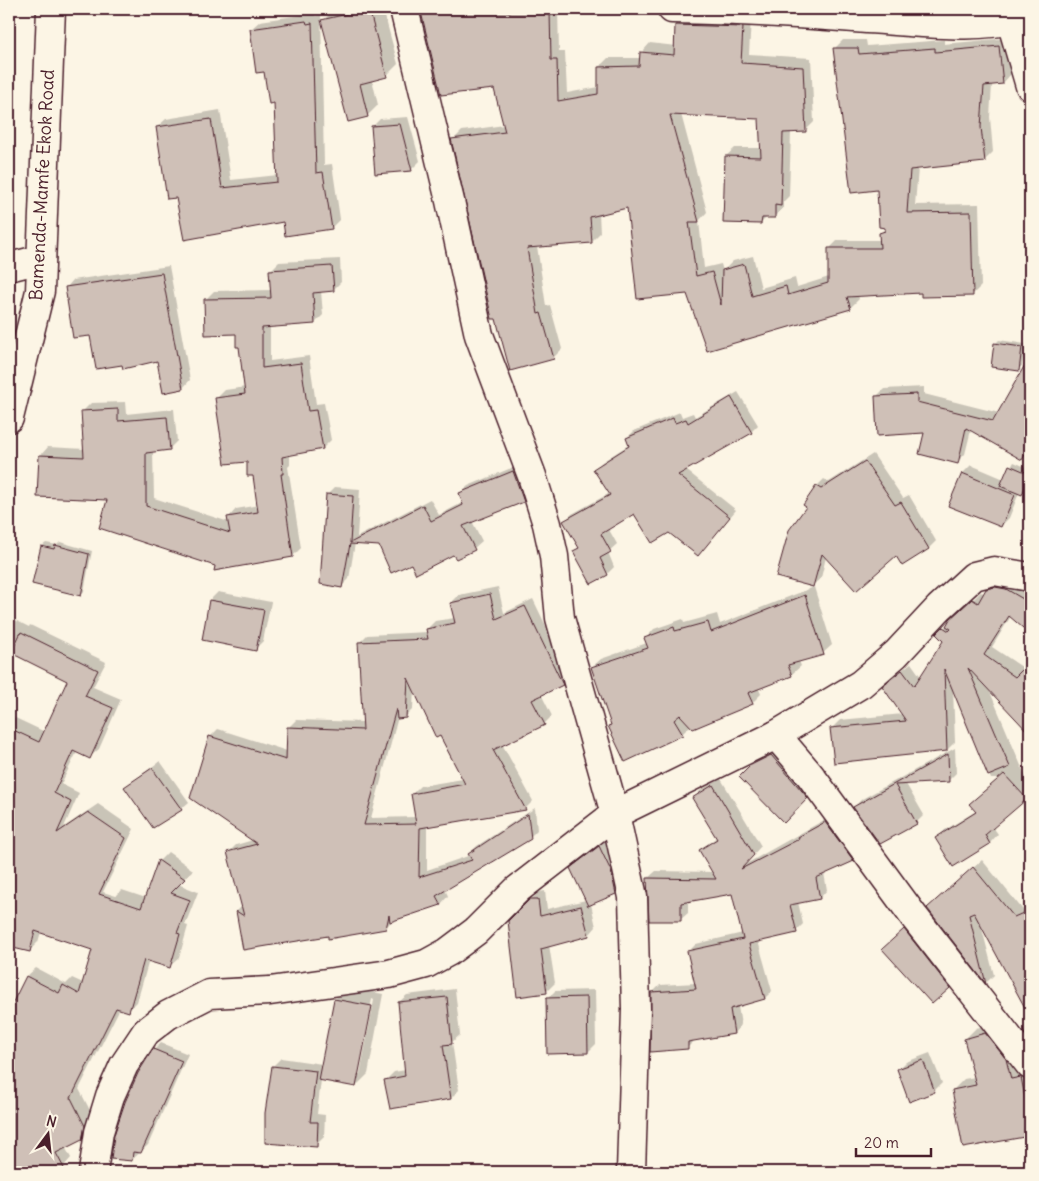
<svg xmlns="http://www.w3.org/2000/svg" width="1039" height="1181" viewBox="0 0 1039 1181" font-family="Delius,sans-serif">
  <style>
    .shadow { fill: #0003; fill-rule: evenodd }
    .building { fill: #cfc0b7; stroke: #4a1f2b; fill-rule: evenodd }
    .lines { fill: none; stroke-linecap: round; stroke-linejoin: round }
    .minor-casing { stroke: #4a1f2b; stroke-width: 31 }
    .highway-casing { stroke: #4a1f2b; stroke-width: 31 }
    .minor { stroke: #fcf5e5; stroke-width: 28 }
    .highway { stroke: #fcf5e5; stroke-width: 28 }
    .labels { text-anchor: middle; stroke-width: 4.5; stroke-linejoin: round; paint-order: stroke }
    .street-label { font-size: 18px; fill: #4a1f2b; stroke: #fcf5e5 }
  </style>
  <rect width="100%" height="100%" fill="#fcf5e5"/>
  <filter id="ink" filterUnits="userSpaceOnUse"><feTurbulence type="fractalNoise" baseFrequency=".02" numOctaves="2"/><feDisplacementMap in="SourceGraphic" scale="10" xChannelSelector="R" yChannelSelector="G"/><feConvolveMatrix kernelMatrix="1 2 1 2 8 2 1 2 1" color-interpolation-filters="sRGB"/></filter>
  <g filter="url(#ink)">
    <g class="shadow">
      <path d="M334,9H383L398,64L387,75L372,79L378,105L367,116L323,21Z"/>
      <path d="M425,9H558L559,52H565L567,93L599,87V67L608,58H641L642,52L650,43L676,46L677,25L685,16L751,18L749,54L811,58L814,122L805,131L791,132L789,196L783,202V208L774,217H767L761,223L726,156L735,148H762L761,117L681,114L707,212L699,221L704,268L721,264L723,271L733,261L753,256L761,288L795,278L797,287L829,277V249L838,240H881V233L887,226L878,189L834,49L843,40H866L867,46L944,40V44L1008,38L1011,74L1003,83L992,84L990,117L993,152L984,161L918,168L915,205L979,204L981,286L972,295L922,291L858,295L859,299L850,308L708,349L688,292L628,206L599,213L600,233L592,241L537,246L546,306L550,305L562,349L553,358L453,140L462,131L504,125L495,88L422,12Z"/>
      <path d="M315,13V16L321,15L324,165L332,164L340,219L331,228L284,221L177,196L157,127L166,119L220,110L231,180L278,175L275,102L251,29L260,21Z"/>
      <path d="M408,117L420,161L412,169L377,172L372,127L380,119Z"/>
      <path d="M340,259L341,282L333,290L321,291L323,315L315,323L270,326V361L309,356L316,404L324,403L331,440L323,448L290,454V465L288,467L301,548L293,556L217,565L40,456L48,447L85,449L83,411L91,403L125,402L126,414L174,409L177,441L169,449L153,451L154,498L229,522L228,518L236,509L259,505L254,475L217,398L225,390L246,387L237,333L206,299L214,291L272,290L271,270L279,262Z"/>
      <path d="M169,266L190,380L183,388L158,360L123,364L91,334L66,288L73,280Z"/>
      <path d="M9,297H11L12,318L9,321Z"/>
      <path d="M999,340L1025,344L1022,366L1018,369L995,344Z"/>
      <path d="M1028,368L1030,369V450L1022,458L971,430L965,454L957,462L926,432L876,397L884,389L924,387V394L999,413Z"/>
      <path d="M738,392L758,425L751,432L686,470L736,510L698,555L669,532L635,513L608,528L617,544L608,552L614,567L607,574L575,551L579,547L565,521L572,514L610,493L595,469L602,462L630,444L627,438L634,431L680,412L682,417L693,413L695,417Z"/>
      <path d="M873,454L903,498L909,495L936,541L929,548L902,564L896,554L826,557L821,578L813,585L808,507L817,486L824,479L829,482Z"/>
      <path d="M1014,462L1030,469V478L1025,490L1022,494L1019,493L1009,518L1001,526L963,473L971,465L1004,479Z"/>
      <path d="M521,464L531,493L523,500L472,521L482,541L474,548L456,557L454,553L412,562L380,545L355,543L349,579L342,586L327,495L335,487L360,489L357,537L430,499L439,515L464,502L460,493L468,486Z"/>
      <path d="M60,542L92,551L84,591L81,595L42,546L46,543L57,545Z"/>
      <path d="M996,581L1030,590V632L1011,616L992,647L1025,669L1030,664V732L988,687L1030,787V794L993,827L998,834L990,843L953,865L937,838L945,830L976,811L970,804L998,779H991L953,689L955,742L947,750L832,728L840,720L903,714L892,678L911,663L921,677L944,641L938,634L981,592L985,594Z"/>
      <path d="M498,587L504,613L533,599L570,676L562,684L541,694L552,716L544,724L502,744L533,801L525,809L427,826V870L471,855L469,854L477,846L535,808L537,830L529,838L445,889L448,896L441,904L394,919L386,927L329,934L244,949L237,911L242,906L228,853L236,845L253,840L210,737L218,729L287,751L288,728L296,720L364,722L359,643L367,635L428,632L427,629L435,621L455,618L451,603L459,595ZM414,688L463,779L420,786L412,794L416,817L371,818L398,717H405L413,709Z"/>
      <path d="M814,587L832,645L823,653L799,661L801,666L792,674L758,687L761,694L752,703L691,725L682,734L625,761L609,727L612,724L592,667L601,659L647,643L646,638L654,629L683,619L684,623L717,614L720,624Z"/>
      <path d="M218,592L271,602L263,641L255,649L210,600Z"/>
      <path d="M9,617L29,627L30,625L106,662L93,687L121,699L99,749L90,757L77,752L61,784L79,793L64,827L98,804L134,829L103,892L116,896L122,890L146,898L159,861L168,852L193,870L178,884L198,892L185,925L188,926L179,958L170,966L149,960L137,1002L129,1010L120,1008L79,1089L93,1116L90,1130L81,1139L65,1147L71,1158L63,1167L52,1172H43L38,1162L21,1172H9V1012L27,976L36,968L66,984L72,978L83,983L93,950L41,932L38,942L29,951L9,945V868L69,882L9,842V715L45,732L68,680L11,651L9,655Z"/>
      <path d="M780,748L815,789L792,814L741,777L760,757Z"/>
      <path d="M955,748L956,773L948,781L906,784L924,815L916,823L854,807L862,799Z"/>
      <path d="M160,761L189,802L181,809L125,787Z"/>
      <path d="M721,779L761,846L744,865L833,815L861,853L853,860L824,873L827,890L820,898L798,902L803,924L796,931L758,941L772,991L765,998L738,1006L741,1025L734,1033L695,1040L687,1048L652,993L660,985L696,983L689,951L696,944L743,933L733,893L688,901V913L680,920L648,878L656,871L713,872L700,850L717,837L694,798L701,790Z"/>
      <path d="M608,839L624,885L616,893L591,904L596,927L589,935L549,945L555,983L547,991L518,996L509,922L539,892L545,891L547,909L586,900L580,861Z"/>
      <path d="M982,860L1023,910L1030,906V1002L982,929L994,975L987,982L929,908Z"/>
      <path d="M912,922L957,979L949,987L891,942Z"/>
      <path d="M347,987L383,994L368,1074L356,1086L321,1080L317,1114L325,1115L324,1137L316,1145L273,1066L281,1058L322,1064L335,999ZM372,999L374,1000L360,1074H358Z"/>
      <path d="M455,989L460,1035L452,1042L459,1090L451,1098L391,1108L386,1080L394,1072L406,1070L399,1002L407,995Z"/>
      <path d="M595,990L596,1044L588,1052L547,999L555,991Z"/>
      <path d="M997,1023L1030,1067V1135L964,1147L953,1090L964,1079L975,1077L965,1039L976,1028Z"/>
      <path d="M161,1043L188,1054L148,1145L132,1160L112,1158L154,1050Z"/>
      <path d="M930,1053L942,1083L934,1091L898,1070L906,1062Z"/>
    </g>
    <g class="building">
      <path d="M369,9L387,77L360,84L368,117L348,122L321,20Z"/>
      <path d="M484,9V12L550,11L551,60H557L558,101L598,94V67L639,66L640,52L674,55L675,25L743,27L741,63L803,67L806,132L783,133L781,206L775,205V218H762L761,224L723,223L725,156L761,157L759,119L670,115L699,222H689L696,276L712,272L721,305L722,270L744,264L752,296L786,286L788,295L828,283V248H880L879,233L885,231V228L879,227L877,190L851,193L833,48H858L859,54L935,48V52L999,46L1003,84L984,86L981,127L985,162L910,170L907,213L971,212L973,296L921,297V293L847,297L851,309L707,351L687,294L637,299L627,208L590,217L592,243L527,248L538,314L541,313L554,359L510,371L496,319H492L451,139L505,132L494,89L441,95L421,12Z"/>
      <path d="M306,21L307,24L312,23L316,173L323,172L332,229L285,236L283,222L184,240L176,198L167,199L156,127L211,119L222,188L277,182L274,103L269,104L264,72L256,73L250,29Z"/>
      <path d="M400,124L412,171L375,174L371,126Z"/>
      <path d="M332,266L334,291L313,293L315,324L262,328V368L301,363L308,411L316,410L323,449L282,457L283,474H281L293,557L214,571L215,566L99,528L107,500L37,497L39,455L84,457L81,411L118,409V421L167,417L170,450L146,453V506L230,533L227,517L258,512L253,476H247V462L225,464L215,398L245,394L239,347H236V334L205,335L204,299L271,298L269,270Z"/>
      <path d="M162,273L183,389L163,393L157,361L123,369L122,365L96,369L90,336L73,338L65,287Z"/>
      <path d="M994,343L1022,347L1019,371L991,367Z"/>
      <path d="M1030,356V446L1022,460L966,428L958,464L919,454L924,433L877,436L875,396L917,394V402L993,421Z"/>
      <path d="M731,397L752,433L678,475L730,517L698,556L669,533L652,543L634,514L601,534L611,552L600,558L608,575L591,584L573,551L579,548L563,521L610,495L593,469L629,446L626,438L673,418L675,423L686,419L688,423Z"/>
      <path d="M865,461L895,505L901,502L929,549L902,566L896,556L856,591L822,554L813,587L776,577L789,530L806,507L803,505L816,486L821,489Z"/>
      <path d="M1009,465L1030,474L1022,495L1000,486Z"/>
      <path d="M513,471L524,502L463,526L475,550L456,559L453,555L416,574L411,564L391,573L379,546L350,544L342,588L320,584L326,494L353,496L350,543L423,505L431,521L463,505L459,493Z"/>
      <path d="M962,473L1015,495L1001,527L948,506Z"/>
      <path d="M55,545L89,554L81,596L32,584L41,546L54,549Z"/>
      <path d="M995,587L1006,589L1030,603V634L1009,616L984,655L1015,677L1030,662V734L968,668L1010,767L988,776L944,669L947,751L834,763L830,728L906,721L882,686L902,670L914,686L943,641L936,634L943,627L949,631L951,629L946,626L950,619L972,599L978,603L986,589Z"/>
      <path d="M490,594L496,619L525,606L563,685L532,700L545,725L493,750L526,810L420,828L419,877L472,860L468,854L528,814L531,839L436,896L441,905L390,922L389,915L386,929L328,939V936L243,950L236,911L244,916L227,852L257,844L190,798L209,736L286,760L287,727L363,730L358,642L428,639L426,629L455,623L450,603ZM408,678L436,738L440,736L465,784L411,794L416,824L364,825L396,709L397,719L406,718Z"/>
      <path d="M805,595L824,655L788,665L792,676L748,693L753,704L693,729L680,715L674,720L683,735L625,762L608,726L611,725L591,667L648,648L644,638L674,627L675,631L708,622L711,632Z"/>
      <path d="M209,600L264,610L256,651L202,640Z"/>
      <path d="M21,632L98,670L85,696L113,708L90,759L73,751L54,793L71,802L57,833L88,812L126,838L99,894L141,908L158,860L185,879L171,893L190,900L177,933L180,934L170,968L144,960L129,1012L116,1008L71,1098L85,1126L82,1140L56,1153L66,1172H9V1010L26,976L59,993L63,985L79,994L92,950L35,931L30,952L9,947V728L39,742L67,681L11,653Z"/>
      <path d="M948,754L949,782L895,785L917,824L880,844L853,807Z"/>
      <path d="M771,755L808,798L784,823L739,777L751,765Z"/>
      <path d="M152,768L182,810L153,828L124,787Z"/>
      <path d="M1004,774L1027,799L985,835L990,844L953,867L935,838L976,812L969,804Z"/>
      <path d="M713,785L754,855L741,869L799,839L798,837L825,822L854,861L816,878L820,899L790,905L797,933L749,944L765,999L730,1009L734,1034L688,1042V1049L650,1052L651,992L696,989L687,951L743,939L732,894L681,903V921H649L647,878L716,879L699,850L717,839L692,798Z"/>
      <path d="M599,846L611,871L616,894L588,906L570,868Z"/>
      <path d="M973,867L1014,917L1030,910V1017L974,913L969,915L986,984L927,908Z"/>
      <path d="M530,899H538L540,916L581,906L589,936L541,949L547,993L517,997L508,921Z"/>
      <path d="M904,929L950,988L932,1004L882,949Z"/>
      <path d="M447,997L452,1044L443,1045L451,1099L390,1109L384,1080L405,1076L398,1002Z"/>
      <path d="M587,997L588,1053L547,1054L546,998Z"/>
      <path d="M334,999L372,1006L356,1087L318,1080Z"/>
      <path d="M985,1033L1006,1059L1011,1079L1021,1077L1030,1124V1136L963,1148L952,1090L976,1085L964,1039Z"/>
      <path d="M153,1049L182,1061L141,1153L133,1152L132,1161L111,1159L114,1135L125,1102L138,1073Z"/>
      <path d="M923,1060L935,1092L909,1102L897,1069Z"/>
      <path d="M272,1066L316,1071L310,1122H318L317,1147L265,1143V1113Z"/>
    </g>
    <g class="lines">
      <g class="minor-casing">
        <g id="minor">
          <path d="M404,9L450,201L479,335L532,476L547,524L554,556L560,618L615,814L633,897L636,1009L631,1172"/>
          <path d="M672,9C737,10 802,14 867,19C921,22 977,31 1030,16"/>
          <path d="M1011,21L1030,86"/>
          <path d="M9,267L41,259"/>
          <path d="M776,735L810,775L915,918L1030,1065"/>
          <path d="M93,1172L99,1132L110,1096L124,1065L146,1032L168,1015L209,994L270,991L389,974L426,964L448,952L476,931L518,889L615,814L776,735L861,684L896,654L939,608L974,576L994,571L1030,577"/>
        </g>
      </g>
      <g class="highway-casing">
        <path id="highway" d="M9,418L40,291L51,9"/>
      </g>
      <use href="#minor" class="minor"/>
      <use href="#highway" class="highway"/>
    </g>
  </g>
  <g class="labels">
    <g class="street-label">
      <text transform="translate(42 185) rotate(-87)" y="6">Bamenda-Mamfe Ekok Road</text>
    </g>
  </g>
  <rect width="1039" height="1181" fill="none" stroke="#fcf5e5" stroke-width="30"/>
  <rect x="15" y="15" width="1009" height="1151" fill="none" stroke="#4a1f2b" stroke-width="2" filter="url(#ink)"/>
  <g transform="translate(48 1134) rotate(15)" stroke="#fcf5e5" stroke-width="4" paint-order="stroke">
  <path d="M0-4L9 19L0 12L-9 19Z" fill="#4a1f2b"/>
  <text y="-8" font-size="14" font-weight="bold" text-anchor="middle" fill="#4a1f2b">N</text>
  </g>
  <path d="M856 1148v8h75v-8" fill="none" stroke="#4a1f2b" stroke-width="2.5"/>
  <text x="864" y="1148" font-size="15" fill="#4a1f2b" stroke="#fcf5e5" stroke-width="4" paint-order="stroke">20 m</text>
</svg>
